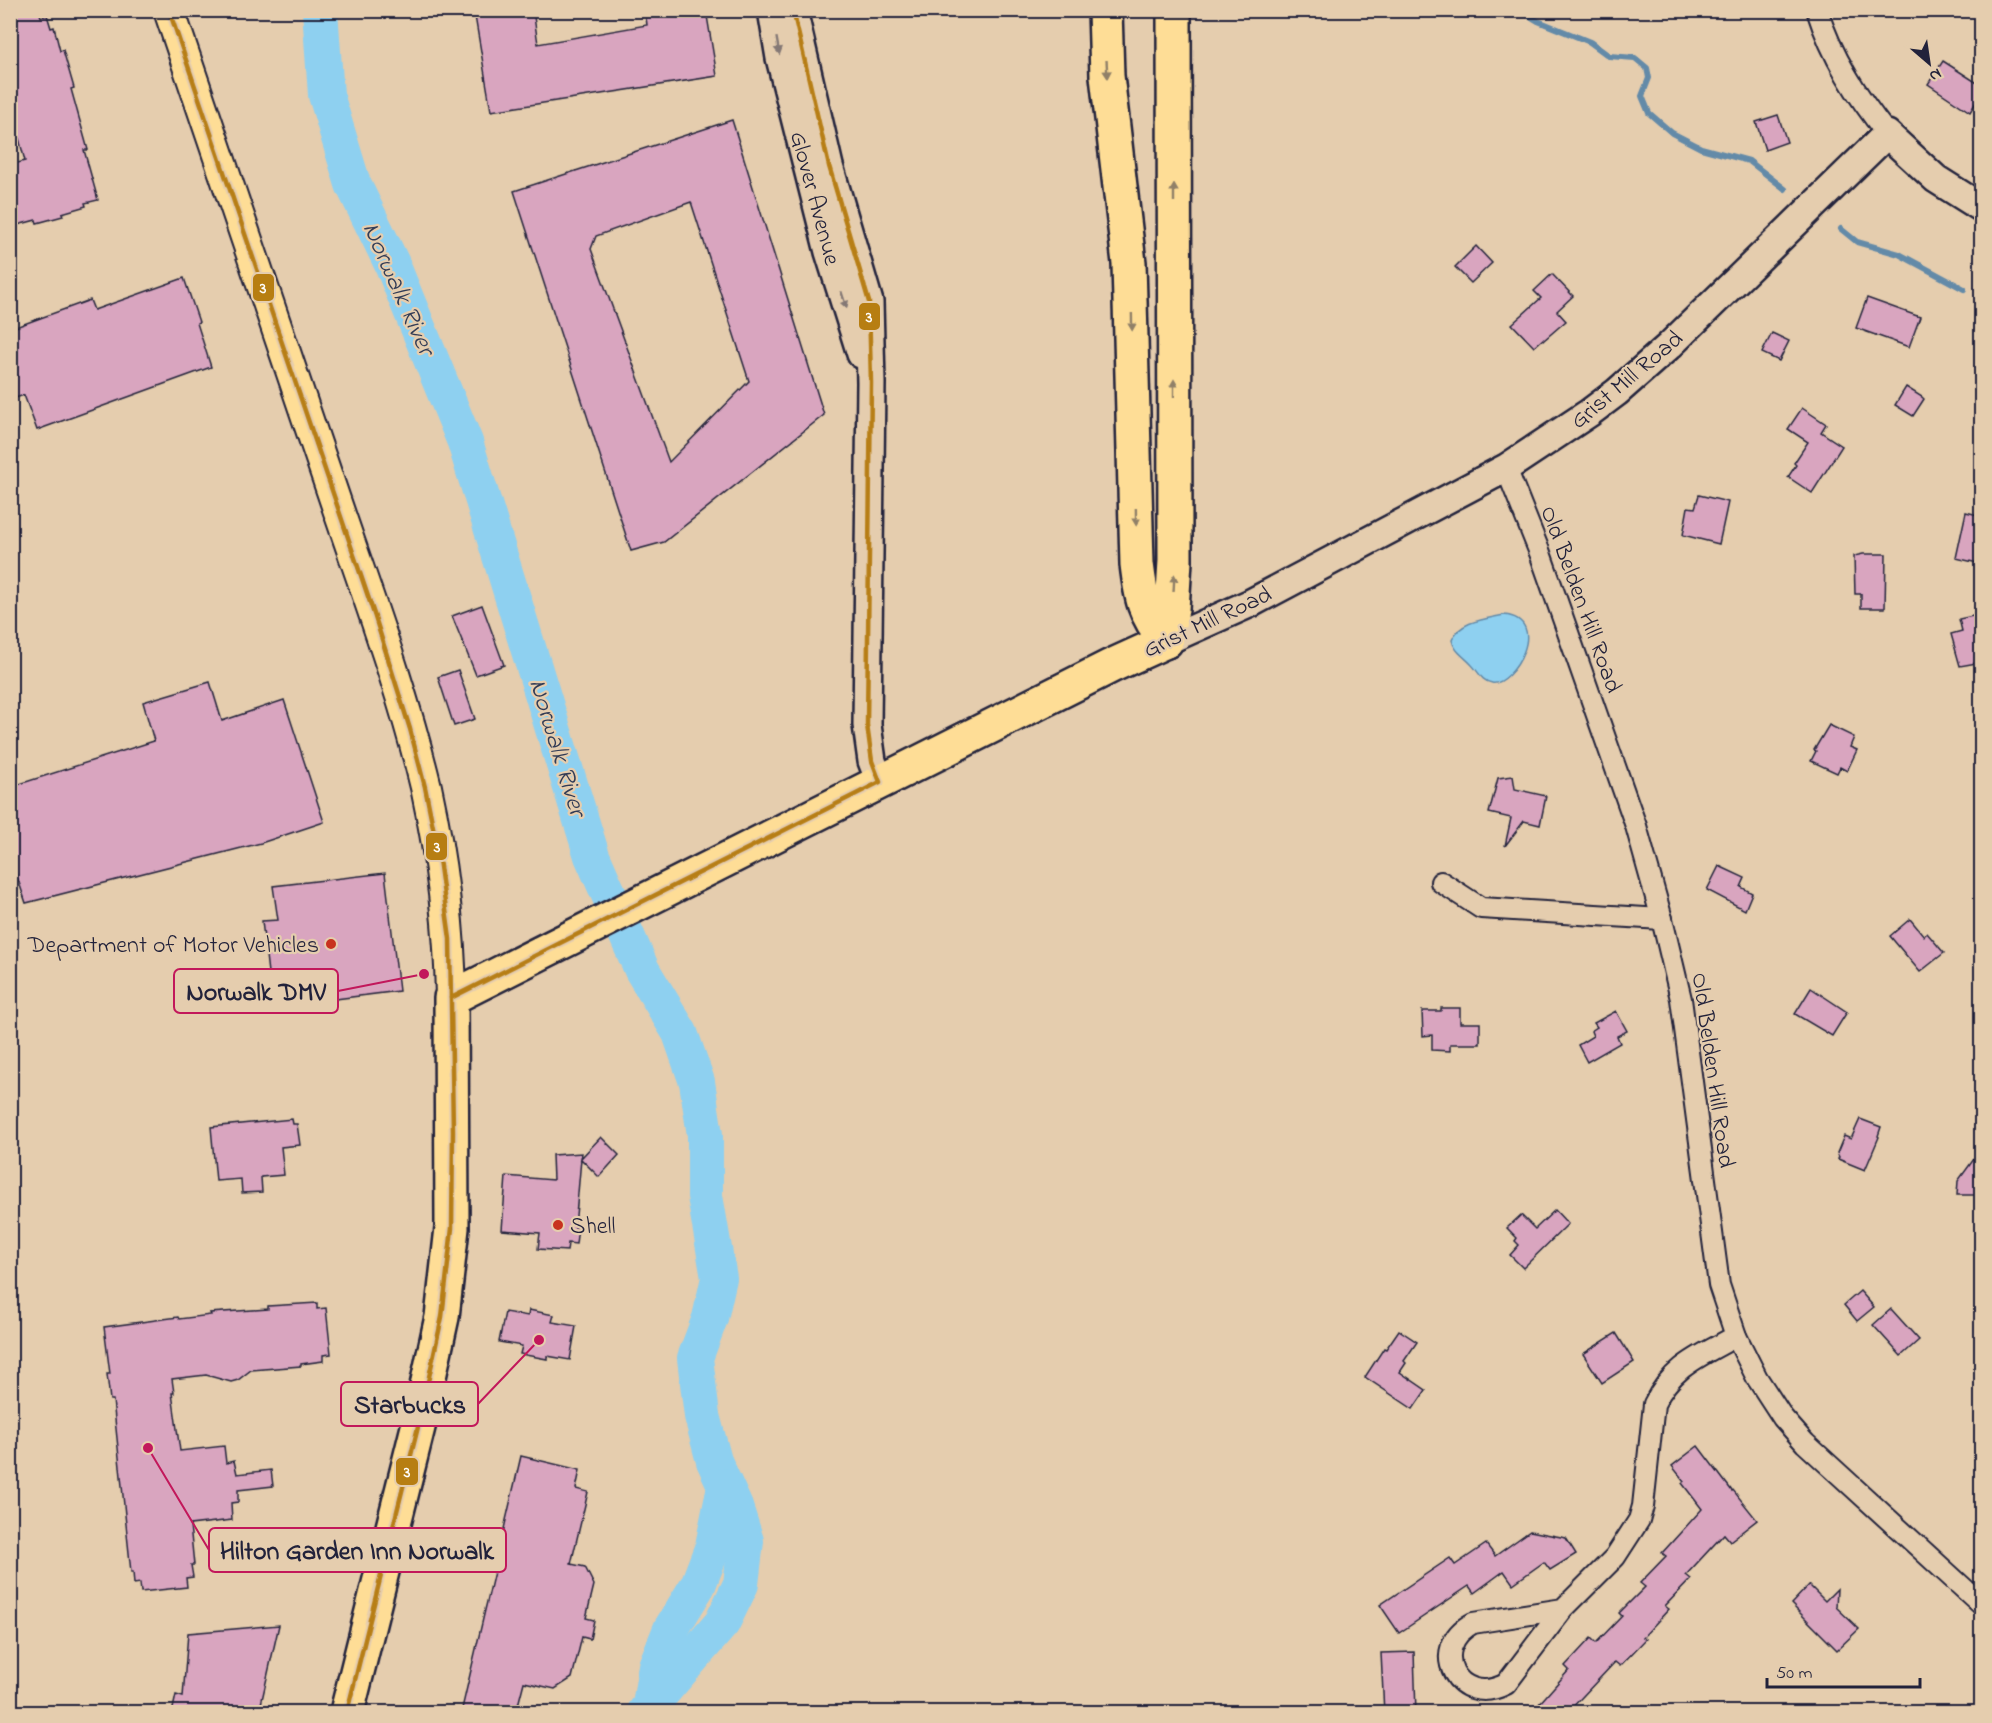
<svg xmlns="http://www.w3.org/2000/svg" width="1992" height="1723" viewBox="0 0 1992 1723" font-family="'Indie Flower',sans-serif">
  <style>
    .water { fill: #8ed0f0; stroke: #638aa8; stroke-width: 1.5 }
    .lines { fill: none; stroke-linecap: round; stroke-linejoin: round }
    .stream { stroke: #638aa8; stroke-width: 6 }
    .river { stroke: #8ed0f0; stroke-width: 36 }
    .building { fill: #d9a5bf; stroke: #22223b; stroke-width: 1.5; fill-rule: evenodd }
    .street-casing { stroke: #22223b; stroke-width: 24 }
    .secondary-casing { stroke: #22223b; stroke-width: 32 }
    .primary-casing { stroke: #22223b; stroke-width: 34 }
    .highway-casing { stroke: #22223b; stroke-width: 38 }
    .street { stroke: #e5cdae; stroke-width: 20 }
    .secondary { stroke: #e5cdae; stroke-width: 27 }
    .primary { stroke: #fedd96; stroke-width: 30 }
    .highway { stroke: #fedd96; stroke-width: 33 }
    .bus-1-casing { stroke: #e5cdae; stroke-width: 9 }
    .bus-1 { stroke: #b77e12; stroke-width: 4.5 }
    .oneway { fill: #847874 }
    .oneway2 { fill: #908068 }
    .poi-dot { fill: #c8321e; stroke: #e5cdae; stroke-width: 2 }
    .labels { text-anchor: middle; stroke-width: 4.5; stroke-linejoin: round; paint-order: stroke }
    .street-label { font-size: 24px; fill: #22223b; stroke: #e5cdae }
    .poi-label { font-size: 24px; fill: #22223b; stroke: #e5cdae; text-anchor: end }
    .water-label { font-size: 26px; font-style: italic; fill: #323c56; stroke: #e5cdae }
    .leader { fill: none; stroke: #c2185b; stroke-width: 2 }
    .callout-dot { fill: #c2185b; stroke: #e5cdae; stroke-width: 2 }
    .callout { fill: #e5cdae; stroke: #c2185b; stroke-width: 2 }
    .callout-label { font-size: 26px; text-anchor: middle; font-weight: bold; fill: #22223b }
    .line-badge { stroke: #e5cdae; stroke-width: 2 }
    .badge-label { font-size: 16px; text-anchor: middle; font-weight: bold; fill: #fff }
  </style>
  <rect width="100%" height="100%" fill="#e5cdae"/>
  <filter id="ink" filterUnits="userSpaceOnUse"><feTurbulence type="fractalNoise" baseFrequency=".0167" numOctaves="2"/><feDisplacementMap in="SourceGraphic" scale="12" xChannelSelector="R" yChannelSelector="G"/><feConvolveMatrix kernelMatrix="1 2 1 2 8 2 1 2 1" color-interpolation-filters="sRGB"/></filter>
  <g filter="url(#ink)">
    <path class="water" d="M1504,615C1552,620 1512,687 1492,683C1481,681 1479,672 1472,665C1464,656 1454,651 1452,640C1459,621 1486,619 1504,615Z"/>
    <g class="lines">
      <g class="stream">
        <path d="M1520,10L1538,21L1590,42L1609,56L1635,58L1647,68L1649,78L1642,96L1649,113L1672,133L1701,148L1749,161L1785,189"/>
        <path d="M1841,229L1857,242L1899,254L1964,289"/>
        <path d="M1978,296H1982"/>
      </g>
      <g class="river">
        <path d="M320,10L326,95L353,184L392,264L465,442L592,856L642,970L680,1033L697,1082L705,1135V1196L719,1278L710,1318L695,1358L702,1416L714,1461L735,1507L746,1541L741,1584L722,1623L645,1712"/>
        <path d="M650,1706L656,1666L671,1629L698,1585L713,1546L725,1486"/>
      </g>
    </g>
    <g class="building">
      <path d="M10,10H39L41,17L47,15L51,28L54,27L60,51L63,50L74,88L71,89L88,150H84L98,200L85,203L86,206L62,213L63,216L37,223L36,220L10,227V165L25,161L13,116H17L10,93Z"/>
      <path d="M474,10H533L538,44L647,25L645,10H706L717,76L491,111Z"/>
      <path d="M1943,61L1982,86V93L1970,112L1928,84Z"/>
      <path d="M1778,115L1787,142L1765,150L1756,122Z"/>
      <path d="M732,120L824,415L664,542L631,551L514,191ZM691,202L749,381L669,462L591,249L596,236Z"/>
      <path d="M1476,246L1492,263L1471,283L1455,267Z"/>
      <path d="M1552,274L1573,296L1557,311L1566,321L1544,340L1543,339L1534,347L1512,324L1541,298L1534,291Z"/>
      <path d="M184,278L199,322L197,323L211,367L37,430L24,395L10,400V378L17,376L10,358V329L90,300L94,310Z"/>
      <path d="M1867,298L1920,317L1909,347L1856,328Z"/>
      <path d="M1772,333L1789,341L1779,361L1762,353Z"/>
      <path d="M1906,387L1922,397L1924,399L1913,416L1895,405Z"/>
      <path d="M1802,408L1826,424L1821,432L1842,446L1812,493L1788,477L1796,465L1794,463L1808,442L1788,429Z"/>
      <path d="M1699,495L1728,502L1719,544L1683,535L1688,507L1695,508Z"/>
      <path d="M1966,512L1982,516V564L1956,558Z"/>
      <path d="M1863,554H1886L1885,608H1861V594H1855L1854,556Z"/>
      <path d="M482,605L504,665L476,675L452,616Z"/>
      <path d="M1982,614V662L1960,666L1951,634L1962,631L1959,619Z"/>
      <path d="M458,670L475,719L454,726L438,677Z"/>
      <path d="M210,682L222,721L284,700L324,822L261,843L26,903L10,856V787L154,741L143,702Z"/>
      <path d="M1829,725L1854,737L1850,747L1857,750L1847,771L1840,767L1837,773L1811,761L1816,751L1814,750Z"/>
      <path d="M1513,776L1515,789L1546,796L1540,825L1524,821L1505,846L1511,818L1489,813L1498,778Z"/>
      <path d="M1719,866L1745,878L1741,887L1752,893L1745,910L1707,890Z"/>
      <path d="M385,873L399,991L272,1007L262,921L278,920L273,886Z"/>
      <path d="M1910,919L1924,936L1927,933L1944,953L1920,972L1890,936Z"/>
      <path d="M1811,988L1847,1012L1832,1036L1795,1014Z"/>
      <path d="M1441,1008H1460V1023H1480V1044H1450V1051L1432,1050V1035L1423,1036L1422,1011H1441Z"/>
      <path d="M1616,1011L1627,1031L1617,1036L1620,1043L1587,1062L1578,1045L1593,1036L1591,1031L1597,1027L1594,1023Z"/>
      <path d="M292,1119L293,1124H297L300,1145L281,1147L284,1175L261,1177L262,1192L242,1193L241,1179L216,1181L211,1127Z"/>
      <path d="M1860,1119L1881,1127L1878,1136L1879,1137L1865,1170L1838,1159L1839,1157L1837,1153L1844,1136L1851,1139Z"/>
      <path d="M601,1137L619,1155L599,1177L581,1159L575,1227H578L576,1244L568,1243L567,1251L538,1249L540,1233L502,1230L506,1176L553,1180L552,1155L582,1153L581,1158Z"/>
      <path d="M1982,1148V1195H1957L1958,1181Z"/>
      <path d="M1555,1210L1568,1224L1523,1268L1510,1255L1519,1245L1515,1241L1517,1238L1507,1228L1521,1215L1535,1229Z"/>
      <path d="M1860,1291L1874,1307L1857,1321L1844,1305Z"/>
      <path d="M317,1303V1309L326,1308L331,1354L323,1355V1361L301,1364V1366L251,1370L238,1380L231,1382L206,1375L172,1379L174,1393H172L180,1451L224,1446L226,1463L234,1461L237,1474L271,1470L273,1486L238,1490V1502L231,1503L232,1520L190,1525L194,1565H191L193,1577L186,1578L187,1587L141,1592L140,1583L134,1584L133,1572H131L113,1400H110L107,1374H110L104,1327L178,1317L179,1319L211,1315L210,1313L268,1309V1306Z"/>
      <path d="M1891,1309L1919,1340L1901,1356L1873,1325Z"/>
      <path d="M529,1310L554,1315L552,1322L576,1326L570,1360L547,1356V1359L520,1354L522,1346L499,1342L505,1312L528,1316Z"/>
      <path d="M1399,1330L1417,1342L1404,1361L1406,1363L1400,1372L1426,1390L1413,1409L1365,1377L1384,1348L1386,1349Z"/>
      <path d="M1616,1333L1634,1362L1602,1383L1583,1354Z"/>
      <path d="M1698,1446L1732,1491L1733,1490L1757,1520L1730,1541L1724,1534L1686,1575L1691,1579L1665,1606L1669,1609L1643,1637L1646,1639L1620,1666L1615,1662L1567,1713H1531L1569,1670L1565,1666L1591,1638L1596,1643L1622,1616L1619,1613L1645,1587L1640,1583L1666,1556L1662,1553L1702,1509L1682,1483L1684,1481L1672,1466Z"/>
      <path d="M521,1456L580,1470L576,1489L588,1492L571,1564L585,1567L594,1585L586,1618L594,1620L590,1639L582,1637L572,1678L555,1689L524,1682L516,1713H461Z"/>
      <path d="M1530,1531L1566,1538L1576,1554L1550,1570L1544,1562L1513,1584L1504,1571L1474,1593L1469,1586L1399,1633L1380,1605L1450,1558L1455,1565L1486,1544L1495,1556Z"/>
      <path d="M1809,1585L1825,1601L1837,1589L1836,1607L1859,1629L1837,1650L1791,1604Z"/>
      <path d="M279,1625L259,1713H172L176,1695L183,1697L188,1633Z"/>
      <path d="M1414,1652L1416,1713H1384L1381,1653Z"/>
    </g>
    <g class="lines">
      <g class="street-casing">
        <g id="street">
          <path d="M1817,10C1832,57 1857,96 1887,134"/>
          <path d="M1506,468L1540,553L1636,826L1662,919L1681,999L1719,1285L1736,1336L1757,1378L1783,1418L1805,1443L1982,1605"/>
          <path d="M1441,882L1481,908L1662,919"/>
          <path d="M1563,1609L1473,1623C1426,1648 1458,1709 1506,1684L1563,1609L1615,1557L1639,1520L1643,1506L1654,1404C1673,1365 1701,1356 1736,1336"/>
        </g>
      </g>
      <g class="secondary-casing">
        <g id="secondary">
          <path d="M772,10L780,58L829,252L861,354"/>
          <path d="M793,10L829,166L869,302L871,383L867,725L872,761L880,782"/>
          <path d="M1166,641L1251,603L1506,468L1589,413L1617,392L1669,346L1887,134L1936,179L1982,208"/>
        </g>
      </g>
      <g class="primary-casing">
        <path id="primary" d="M169,10C223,171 278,331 332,491C365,589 402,687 426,787C441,856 450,927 451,998"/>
      </g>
      <g class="highway-casing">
        <g id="highway">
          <path d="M1105,10L1107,76L1129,263L1137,564C1141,598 1144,614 1166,641"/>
          <path d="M1166,641L1172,609L1175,561L1174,10"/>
          <path d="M347,1712L419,1423L442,1317L452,1228L451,998L1111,666L1166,641"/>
        </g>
      </g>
      <use href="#street" class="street"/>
      <use href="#secondary" class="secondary"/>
      <use href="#primary" class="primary"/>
      <use href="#highway" class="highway"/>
      <g class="bus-1-casing">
        <g id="bus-1">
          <path d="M169,10L375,617L410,729L425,787L438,852L450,939L453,1131L452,1228L442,1317L419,1423L347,1712"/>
          <path d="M451,998L880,782L872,761L867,725L871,383L869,302L829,166L793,10"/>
        </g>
      </g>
      <use href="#bus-1" class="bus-1"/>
    </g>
    <defs><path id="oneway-solid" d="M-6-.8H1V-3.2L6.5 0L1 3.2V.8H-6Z" transform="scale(1.5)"/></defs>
    <g class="oneway">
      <use href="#oneway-solid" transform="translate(778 46) rotate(80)"/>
      <use href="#oneway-solid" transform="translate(844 300) rotate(72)"/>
    </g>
    <g class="oneway2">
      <use href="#oneway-solid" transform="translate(1107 69) rotate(87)"/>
      <use href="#oneway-solid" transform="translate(1174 193) rotate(-90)"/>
      <use href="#oneway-solid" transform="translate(1132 322) rotate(89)"/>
      <use href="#oneway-solid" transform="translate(1174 388) rotate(-90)"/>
      <use href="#oneway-solid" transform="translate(1136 517) rotate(89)"/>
      <use href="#oneway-solid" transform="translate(1174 583) rotate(-87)"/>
    </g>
  </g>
  <g class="poi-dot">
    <circle cx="331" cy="944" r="6"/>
    <circle cx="558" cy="1225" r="6"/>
  </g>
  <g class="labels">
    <g class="street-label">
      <text transform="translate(816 198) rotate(75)" y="8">Glover Avenue</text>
      <text transform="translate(1626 379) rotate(-40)" y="8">Grist Mill Road</text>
      <text transform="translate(1582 599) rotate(70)" y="8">Old Belden Hill Road</text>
      <text transform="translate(1207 621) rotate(-25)" y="8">Grist Mill Road</text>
      <text transform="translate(1714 1070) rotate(82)" y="8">Old Belden Hill Road</text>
    </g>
    <g class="poi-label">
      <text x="319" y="952">Department of Motor Vehicles</text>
      <text x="570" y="1233" text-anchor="start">Shell</text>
    </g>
    <g class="water-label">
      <text transform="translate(400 288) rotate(66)" y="9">Norwalk River</text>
      <text transform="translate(559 747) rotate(73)" y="9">Norwalk River</text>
    </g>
  </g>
  <path class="leader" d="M424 974L338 991M539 1340L478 1404M148 1448L209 1550"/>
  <g class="callout-dot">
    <circle cx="424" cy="974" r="6"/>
    <circle cx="539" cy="1340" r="6"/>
    <circle cx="148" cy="1448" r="6"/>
  </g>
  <g class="callout">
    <rect x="174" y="969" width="164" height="44" rx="6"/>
    <rect x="341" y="1382" width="137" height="44" rx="6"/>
    <rect x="209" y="1528" width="297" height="44" rx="6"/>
  </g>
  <g class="callout-label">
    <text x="256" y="1000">Norwalk DMV</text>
    <text x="410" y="1413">Starbucks</text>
    <text x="357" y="1559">Hilton Garden Inn Norwalk</text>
  </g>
  <g class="line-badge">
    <rect x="252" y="273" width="23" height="29" rx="6" fill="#b77e12"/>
    <rect x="858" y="302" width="23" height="29" rx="6" fill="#b77e12"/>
    <rect x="425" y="832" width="23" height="29" rx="6" fill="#b77e12"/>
    <rect x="395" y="1457" width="24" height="29" rx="6" fill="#b77e12"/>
  </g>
  <g class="badge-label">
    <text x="263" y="293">3</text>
    <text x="869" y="322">3</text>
    <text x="437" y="852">3</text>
    <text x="407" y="1477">3</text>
  </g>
  <rect width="1992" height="1723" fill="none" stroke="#e5cdae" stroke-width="36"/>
  <rect x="18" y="18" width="1956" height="1687" fill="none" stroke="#22223b" stroke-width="2" filter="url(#ink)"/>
  <g transform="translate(1929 63) rotate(151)" stroke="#e5cdae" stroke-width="4.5" paint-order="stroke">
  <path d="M0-4.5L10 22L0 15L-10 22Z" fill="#22223b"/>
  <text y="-9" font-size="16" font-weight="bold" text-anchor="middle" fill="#22223b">N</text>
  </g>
  <path d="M1767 1678v9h153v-9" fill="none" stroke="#22223b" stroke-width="3"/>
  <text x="1776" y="1678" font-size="18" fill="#22223b" stroke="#e5cdae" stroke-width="4.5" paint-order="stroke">50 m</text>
</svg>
